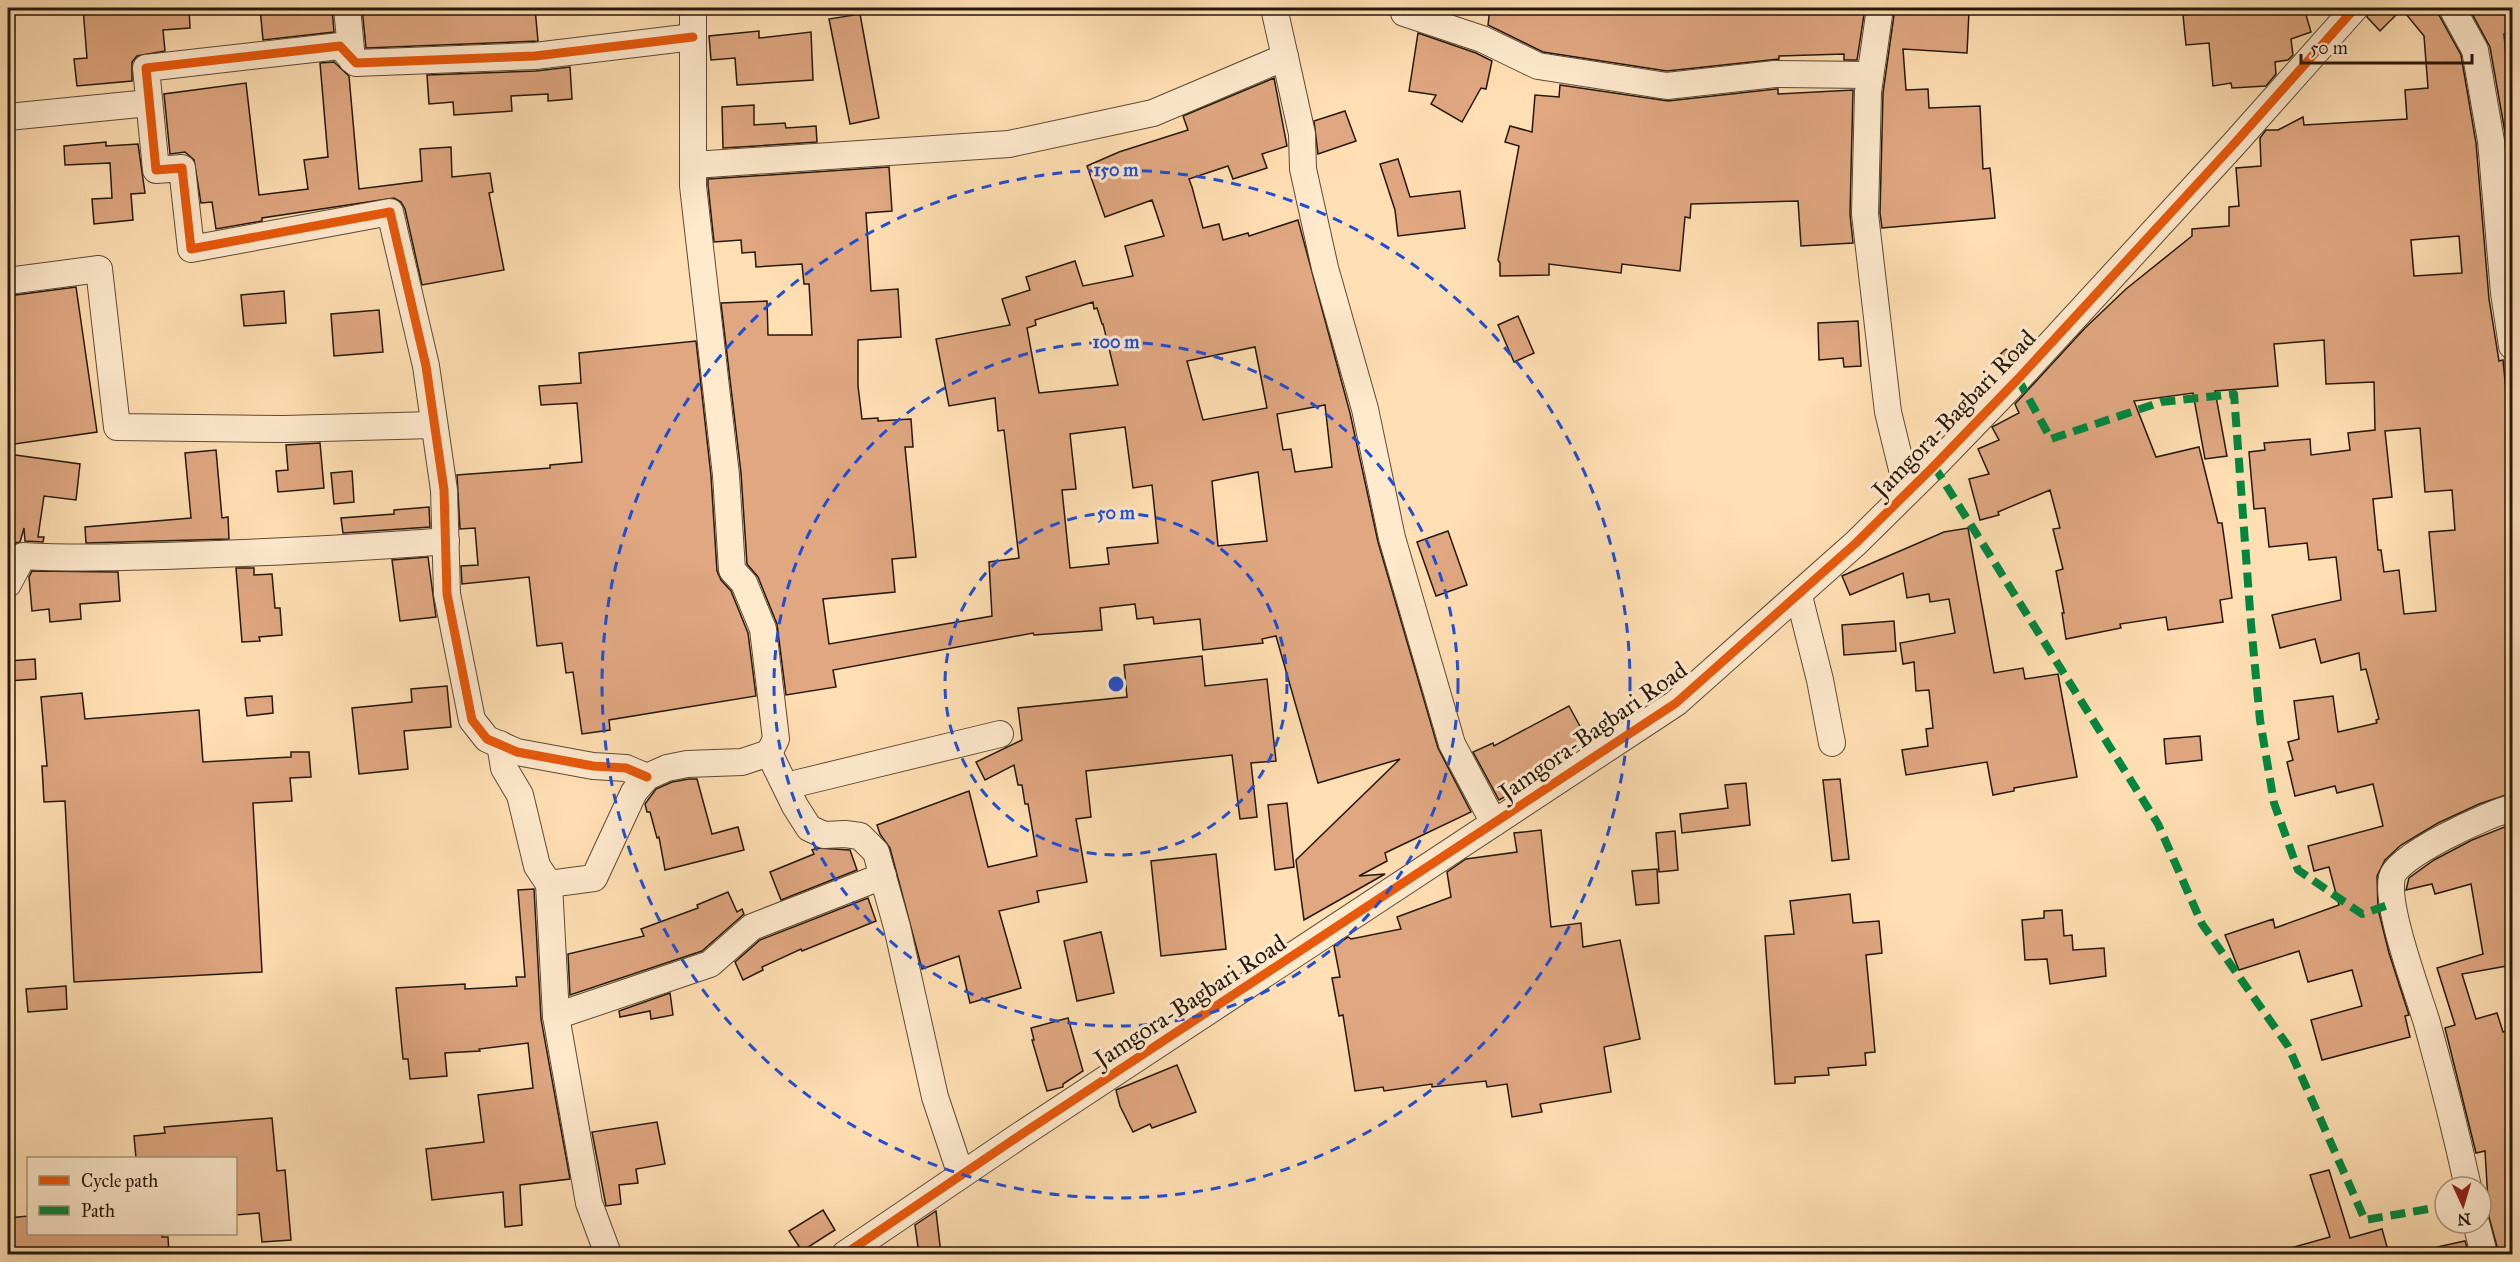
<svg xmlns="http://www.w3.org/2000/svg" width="2520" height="1262" viewBox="0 0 2520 1262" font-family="'IM FELL Great Primer',serif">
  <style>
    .building { fill: #e0a781; stroke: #25180c; stroke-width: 1.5; fill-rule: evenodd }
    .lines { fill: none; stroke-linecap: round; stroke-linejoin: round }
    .street-casing { stroke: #5c4a36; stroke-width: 28 }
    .street { stroke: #ffeace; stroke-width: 26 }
    .quiet { stroke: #00873e; stroke-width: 8; stroke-dasharray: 15 8; stroke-linecap: butt }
    .cycleway-casing { stroke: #ffeace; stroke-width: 13 }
    .cycleway { stroke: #e8590c; stroke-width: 9 }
    .ring { fill: none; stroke: #1d4ed8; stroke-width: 3; stroke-dasharray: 10 8 }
    .labels { text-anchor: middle; stroke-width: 6; stroke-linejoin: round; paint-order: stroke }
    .street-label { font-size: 24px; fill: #25180c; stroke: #ffeace }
    .centre { fill: #1d4ed8; stroke: #ffeace; stroke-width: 3 }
    .ring-label { font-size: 18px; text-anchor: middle; font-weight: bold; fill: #1d4ed8; stroke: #ffeace; stroke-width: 6; stroke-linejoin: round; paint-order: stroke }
  </style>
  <rect width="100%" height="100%" fill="#ffdfb3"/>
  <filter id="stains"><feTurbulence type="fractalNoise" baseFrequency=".00333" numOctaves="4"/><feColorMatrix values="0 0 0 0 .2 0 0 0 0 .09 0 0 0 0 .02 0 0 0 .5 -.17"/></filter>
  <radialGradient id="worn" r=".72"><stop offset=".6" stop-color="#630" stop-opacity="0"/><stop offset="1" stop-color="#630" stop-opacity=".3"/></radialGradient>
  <g class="building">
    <path d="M83,8H189L190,28L163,30L165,51L137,56L132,62V81L77,86L74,59L87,58Z"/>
    <path d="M260,8H332L334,32L263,40Z"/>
    <path d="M362,8H535L538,41L366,48Z"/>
    <path d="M1490,8H1746L1745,10L1785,11V8H1865L1857,60H1844V54L1779,56V59L1667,71L1543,52L1488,25Z"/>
    <path d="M1895,8L1969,11L1967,53L1903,49L1906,90L1928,89L1929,108L1980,106L1983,169L1990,168L1995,218L1882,228L1880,213L1883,93Z"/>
    <path d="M2217,8H2304L2311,32L2291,39L2293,55L2288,60L2275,62L2276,74L2266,86L2232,88L2231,83L2213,86L2209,43L2186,45L2183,15L2218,12Z"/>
    <path d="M2370,8H2437L2439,15L2461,55L2476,143L2489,299L2499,361L2503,360L2507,401H2512V793L2479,804L2438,823L2401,845L2385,860L2377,876L2378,909L2389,953L2409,1015L2405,1016L2410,1037L2322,1060L2311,1020L2362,1006L2352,970L2308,982L2299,951L2239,970L2225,935L2273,919L2275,928L2339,905L2329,867L2314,871L2308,846L2383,826L2373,784L2337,793L2335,786L2295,796L2287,762L2293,760L2288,742L2299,739L2294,701L2333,696L2338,732L2377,723L2376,720L2379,719L2366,669L2361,670L2359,653L2321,663L2315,639L2280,648L2272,615L2341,600L2336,557L2309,560L2307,543L2269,547L2265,508L2254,509L2249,452L2265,450L2264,443L2310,439L2311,455L2350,450L2348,433L2375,430L2374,382L2326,384L2324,340L2274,344L2278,386L2215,391L2227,456L2205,459L2193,393L2134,401L2156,457L2199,447L2218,523H2222L2226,551L2232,598L2220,600L2223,622L2168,630L2166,617L2120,624L2121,628L2066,639L2062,613H2064L2056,571L2063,569L2053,529L2060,528L2050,490L1998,512L1999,515L1980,520L1969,479L1989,474L1978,449L1999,440L1992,427L2019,413L2015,404L2085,328L2126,289L2192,236V229L2229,226V207L2239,206L2236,168L2261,166L2260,138L2266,130H2278L2303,117L2304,125L2407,119L2405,90L2428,88L2424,36L2402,9L2380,31L2367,17ZM2459,236L2462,273L2414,276L2411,240ZM2420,428L2425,492L2452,490L2455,530L2429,532L2436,611L2404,614L2399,570L2384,572L2381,550H2378L2373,499L2392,497L2385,431Z"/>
    <path d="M2469,8H2512V33L2504,34L2509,90H2512V216L2506,138L2490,47Z"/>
    <path d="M860,14L879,118L850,124L829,19Z"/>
    <path d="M759,31V38L811,32L813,80L737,85L735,58L711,60L709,36Z"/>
    <path d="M1418,33L1476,53L1492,61L1486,89L1481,88L1462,122L1431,104L1436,95L1409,91Z"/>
    <path d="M334,62L349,76L359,189L422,181L420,149L451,147L452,177L490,173L493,192L489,193L504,270L422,285L405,209L401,202L394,198L262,218V221L216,229L212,202L201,203L194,160L185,152L170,154L164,94L246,83L259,195L308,189L304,160L328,157L320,63Z"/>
    <path d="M570,67L572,99L548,101V94L511,96L512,111L454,115L453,102L429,104L427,75L536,71Z"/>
    <path d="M1274,78L1287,146L1262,154L1267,168L1233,179L1228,166L1189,179L1192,187L1203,228L1219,224L1223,240L1248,233L1249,236L1298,220L1350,413L1378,542L1438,748L1471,812L1385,853L1387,861L1359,876L1385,874L1304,920L1296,860L1400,759L1318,783L1276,636L1262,639L1263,643L1203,650L1200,619L1154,624L1153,617L1137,619L1135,604L1100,608L1102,630L1034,635L1033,633L833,670L836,687L786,695L777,624L758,577L747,564L741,473L721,303L767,301L768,335H812L809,284H804L802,264L756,267L755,252L742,253L741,240L714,242L708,185V179L889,167L892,211L866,213L871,291L898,289L901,337L858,340V386L862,419L878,418V421L911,419L913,447H905L916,557L892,559L895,592L823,599L829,644L992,616L989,562L1019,558L1004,430L998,431L995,398L949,406L936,339L1010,325L1002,299L1030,290L1026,277L1075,261L1083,286L1133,276L1125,246L1164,236L1152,200L1105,217L1087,166L1119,152L1188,130L1183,116ZM1093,302L1094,309L1097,308L1102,324H1103L1118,385L1039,393L1027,328L1036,325L1035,320ZM1255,347L1267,408L1203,420L1187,361ZM1325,405L1332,467L1295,472L1291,449L1283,450L1277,414ZM1125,427L1133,488L1152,485L1158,543L1107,548L1109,564L1070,568L1062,490L1076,489L1070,434ZM1258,472L1267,541L1218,546L1212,481Z"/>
    <path d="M1560,85L1668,101L1776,89H1778V94L1853,90L1850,214L1853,243L1801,246L1798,201L1691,204L1690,218L1685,217L1680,271L1622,264L1621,273L1549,264V275L1500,276V263L1498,260L1519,146L1505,142L1510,126L1532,132L1535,95L1559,97Z"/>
    <path d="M754,105V125L785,123L786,128L816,126L817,142L723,148L722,107Z"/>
    <path d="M1345,111L1356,141L1318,154L1314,121Z"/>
    <path d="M106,142V146L138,144L145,193L131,194L133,220L94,224L92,199L112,198L110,163L65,165L64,146Z"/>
    <path d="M1398,159L1410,197L1460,191L1465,228L1398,236L1395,210L1380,164Z"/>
    <path d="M76,287L97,432L8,445V296Z"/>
    <path d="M284,291L286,323L244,326L241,295Z"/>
    <path d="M379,310L383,352L334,356L331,314Z"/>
    <path d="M1518,316L1534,353L1514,362L1498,325Z"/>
    <path d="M1858,321L1861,366L1844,367L1843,358L1819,360L1818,323Z"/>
    <path d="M696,341L711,476L717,571L721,580L731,591L748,633L756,696L609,720L610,730L582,734L573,672L566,673L562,643L537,646L529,577L462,584L461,566L478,565L475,528L460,529L457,475L550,468V465L582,462L577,403L541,405L539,386L581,383L579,353Z"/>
    <path d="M2006,349L2016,359L2001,375L1994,360Z"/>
    <path d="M320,443L324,488L278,492L276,471L288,470L286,445Z"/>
    <path d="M216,450L222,518L228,517L229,539L86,543L85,527L191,518L185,453Z"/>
    <path d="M8,454L80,464L76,500L44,496L38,537H44L43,542L25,541L24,528L20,542L15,543L8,553Z"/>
    <path d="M352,471L354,502L334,504L331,473Z"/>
    <path d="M429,507L430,527L343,533L341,518L394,514V510Z"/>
    <path d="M1968,528L1994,673L2023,668L2025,679L2058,674L2077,777L2014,788V791L1993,795L1987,762L1906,775L1902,750L1928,746L1926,729L1933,728L1929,690L1916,691L1914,662L1903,664L1900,643L1955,633L1949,599L1930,602L1929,594L1907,598L1903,573L1850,595L1842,576L1944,532Z"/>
    <path d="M1448,531L1467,585L1436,596L1417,542Z"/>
    <path d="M428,557L436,617L400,621L392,560Z"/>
    <path d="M236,568H254V575L272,574L275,608H280L282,635L259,637L260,641L242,642Z"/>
    <path d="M32,571L118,572L120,601L80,604L81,619L50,622L49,609L32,611L29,577Z"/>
    <path d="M1894,621L1896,651L1844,655L1842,625Z"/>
    <path d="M1202,656L1205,686L1267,679L1276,761L1251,763L1257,817L1240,819L1232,755L1086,771L1091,817L1076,819L1087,882L1037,891L1039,902L999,911L1021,988L970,1003L959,956L922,969L890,848L880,834L877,825L969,791L988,867L1037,856L1028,804H1025L1022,785H1018L1014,765L985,780L976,762L1022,740L1018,708L1127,697L1124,665Z"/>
    <path d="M35,659L36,679L8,681V661Z"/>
    <path d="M447,686L451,727L404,731L408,769L359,774L352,708L412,702L411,689Z"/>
    <path d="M82,693L85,719L199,710L203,762L291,757V752H309L311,777L290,778L292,801L253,803L262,972L74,982L65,801L44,802L42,766H47L41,697Z"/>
    <path d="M272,696L273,713L247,716L245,698Z"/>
    <path d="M1569,706L1588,741L1512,793L1499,800L1473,752L1493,743L1494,746Z"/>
    <path d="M2200,736L2202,760L2166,764L2164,739Z"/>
    <path d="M689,779H697L712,834L738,827L744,850L665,870L659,837L657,838L650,812H647L645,804L656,789L672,782Z"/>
    <path d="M1840,779L1849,859L1832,861L1823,780Z"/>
    <path d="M1746,783L1750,825L1682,833L1680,814L1728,808L1725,785Z"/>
    <path d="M1287,803L1294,867L1275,870L1268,805Z"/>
    <path d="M2512,824V861L2506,863L2512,898V965L2462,974L2476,1019L2497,1013L2503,1032L2509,1030L2512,1042V1254H2499L2489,1217L2485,1151L2476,1153L2445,1028L2455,1025L2437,968L2483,954L2471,884L2435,894L2432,884L2406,890L2409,878L2434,860L2472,840Z"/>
    <path d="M1541,830L1551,927L1581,923L1583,947L1620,940L1640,1039L1604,1047L1611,1092L1540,1104L1542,1112L1512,1117L1507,1084L1487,1087L1486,1081L1432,1087V1084L1384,1091L1383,1087L1355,1091L1343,1015L1339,1016L1332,978L1340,977L1334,946L1348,937L1351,939L1401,929L1397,917L1451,897L1447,872L1466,859L1517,852L1514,833Z"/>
    <path d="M1675,831L1678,870L1659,872L1656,833Z"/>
    <path d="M817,848L850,850L857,870L781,900L770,872L814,854L812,850Z"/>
    <path d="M1216,854L1226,949L1161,956L1151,861Z"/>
    <path d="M1657,869L1659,903L1636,905L1632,871Z"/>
    <path d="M534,889L541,1019L570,1179L520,1185L522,1225L505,1227L503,1192L432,1200L426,1149L484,1142L478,1095L533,1088L528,1043L479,1049L480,1051L445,1053L447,1076L410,1079L408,1059H403L396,988L465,984V989L517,986L516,977H525L518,890Z"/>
    <path d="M728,892L737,912L742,909L744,914L702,951L570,995L568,954L644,936L641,929L698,908L697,905Z"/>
    <path d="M1850,894L1853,923L1879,921L1882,953L1866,955L1875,1052L1865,1053L1866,1065L1828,1068L1829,1075L1795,1077V1083L1775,1084L1765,936L1794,934L1790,901Z"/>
    <path d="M868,898L876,921L802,951L801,949L762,967L763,970L743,980L735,962L760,940Z"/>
    <path d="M2062,910L2064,936L2072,935L2073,950L2104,948L2106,976L2050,984L2047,959L2025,960L2022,920L2044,918V911Z"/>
    <path d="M1101,932L1114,993L1077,1001L1064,941Z"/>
    <path d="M66,986L67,1009L28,1012L26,989Z"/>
    <path d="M670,993L673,1015L651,1019L650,1011L620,1017L619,1011Z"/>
    <path d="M1068,1018L1083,1071L1063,1084V1087L1047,1091L1032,1040H1034L1031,1028Z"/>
    <path d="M1177,1065L1196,1112L1152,1128L1150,1124L1133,1132L1120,1106L1116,1090Z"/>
    <path d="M272,1118L277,1171L285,1170L291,1240L262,1242L259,1213L236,1215V1158H136L134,1136L165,1133L164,1127Z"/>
    <path d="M657,1122L665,1164L636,1169L638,1183L619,1185L621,1204L606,1206L592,1132Z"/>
    <path d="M2329,1170L2350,1238L2382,1229L2389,1254H2288L2287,1249L2330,1237L2310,1175Z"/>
    <path d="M823,1210L835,1230L802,1251L789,1231Z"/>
    <path d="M936,1211L941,1254H919L915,1225Z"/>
    <path d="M28,1216V1233H162V1237H168L169,1254H12L8,1218Z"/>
    <path d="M2465,1241L2469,1254H2438L2437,1247Z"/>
  </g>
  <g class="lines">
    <g class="street-casing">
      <g id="street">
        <path d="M347,8L352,60"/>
        <path d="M1274,8L1285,57"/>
        <path d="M1403,8L1404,13L1482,39L1538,66L1667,86L1775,74L1870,75"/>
        <path d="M1880,8L1868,92L1865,214L1888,412L1907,490"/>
        <path d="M2452,8L2475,50L2491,141L2504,293L2512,346"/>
        <path d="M8,117L149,103"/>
        <path d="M693,165L1009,144L1153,113L1285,57L1302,134L1303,169L1325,268L1365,409L1392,538L1452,744L1494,823"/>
        <path d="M8,281L99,269L117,427L284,429L434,425"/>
        <path d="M8,584L23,556C79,559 135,557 191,555C276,552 361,548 446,541"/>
        <path d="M1799,596L1820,680L1832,743"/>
        <path d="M500,744L504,768L520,795L537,866L549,884"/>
        <path d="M769,753L795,806L809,828L824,835L845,834L860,836L876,852L897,927L935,1097L961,1175"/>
        <path d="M647,777L626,768L593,766L517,752L487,739L472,720L447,594L444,490L426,366L390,212L191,249L182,168L156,170L146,68L340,46L356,63L535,56L693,37"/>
        <path d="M786,786L1000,734"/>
        <path d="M556,1016L710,964L752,927L883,876"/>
        <path d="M2468,1187C2456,1132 2442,1077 2427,1023C2417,990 2385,906 2392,877C2396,856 2490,813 2512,808"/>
        <path d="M2476,1223L2484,1254"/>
        <path d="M608,1254L589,1203L556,1016L549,884L594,878L634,792L647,777L667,768L687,764L742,762L769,753L776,739L763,629L744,583L732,570L726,475L693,186V8"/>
        <path d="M845,1254L1019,1136L1676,703L1856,543L1934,466L2018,379L2234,144L2355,8"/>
      </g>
    </g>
    <use href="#street" class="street"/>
    <g class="quiet">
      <path d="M2018,379L2051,439L2161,402L2234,394L2251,624L2260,720L2274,803L2298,870L2362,914L2391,904"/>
      <path d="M1934,466L2158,824L2202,924L2288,1046L2365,1220L2445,1206"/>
    </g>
    <g class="cycleway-casing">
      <g id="cycleway">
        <path d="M647,777L626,768L593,766L517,752L487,739L472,720L447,594L444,490L426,366L390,212L191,249L182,168L156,170L146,68L340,46L356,63L535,56L693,37"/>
        <path d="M845,1254L1019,1136L1676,703L1856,543L1934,466L2018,379L2234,144L2355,8"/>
      </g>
    </g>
    <use href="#cycleway" class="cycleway"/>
  </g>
  <g class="ring">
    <circle cx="1116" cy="684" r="171"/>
    <circle cx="1116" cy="684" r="342"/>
    <circle cx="1116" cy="684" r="514"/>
  </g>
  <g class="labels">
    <g class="street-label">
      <text transform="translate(1954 414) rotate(-46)" y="8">Jamgora-Bagbari Road</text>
      <text transform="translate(1593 731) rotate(-35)" y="8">Jamgora-Bagbari Road</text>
      <text transform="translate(1190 1001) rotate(-33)" y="8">Jamgora-Bagbari Road</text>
    </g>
  </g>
  <circle cx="1116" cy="684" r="9" class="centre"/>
  <g class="ring-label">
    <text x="1116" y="176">150 m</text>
    <text x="1116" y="348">100 m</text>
    <text x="1116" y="519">50 m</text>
  </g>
  <rect width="2520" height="1262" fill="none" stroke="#ffdfb3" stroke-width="30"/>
  <rect x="9" y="9" width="2502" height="1244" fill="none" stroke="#25180c" stroke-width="3"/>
  <rect x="15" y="15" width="2490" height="1232" fill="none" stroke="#25180c" stroke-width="1.5"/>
  <rect x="27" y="1157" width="210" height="78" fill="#ffeace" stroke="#a89680" stroke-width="1.5"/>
  <rect x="39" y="1176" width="30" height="9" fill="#e8590c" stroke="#a89680" stroke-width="1.5"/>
  <text x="81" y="1187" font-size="18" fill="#25180c">Cycle path</text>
  <rect x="39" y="1206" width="30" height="9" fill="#00873e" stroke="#a89680" stroke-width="1.5"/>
  <text x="81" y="1217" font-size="18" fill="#25180c">Path</text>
  <g transform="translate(2463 1205) rotate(176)"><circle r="28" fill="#ffeace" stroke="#a89680" stroke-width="1.5"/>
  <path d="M0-4.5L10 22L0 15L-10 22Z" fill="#8f2418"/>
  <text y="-9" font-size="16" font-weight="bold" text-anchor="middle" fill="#25180c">N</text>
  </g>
  <path d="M2301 54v9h171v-9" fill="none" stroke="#25180c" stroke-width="3"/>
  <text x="2310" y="54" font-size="18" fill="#25180c" stroke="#ffeace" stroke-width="4.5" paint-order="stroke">50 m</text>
  <rect width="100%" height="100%" filter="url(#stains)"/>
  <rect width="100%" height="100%" fill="url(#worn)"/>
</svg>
